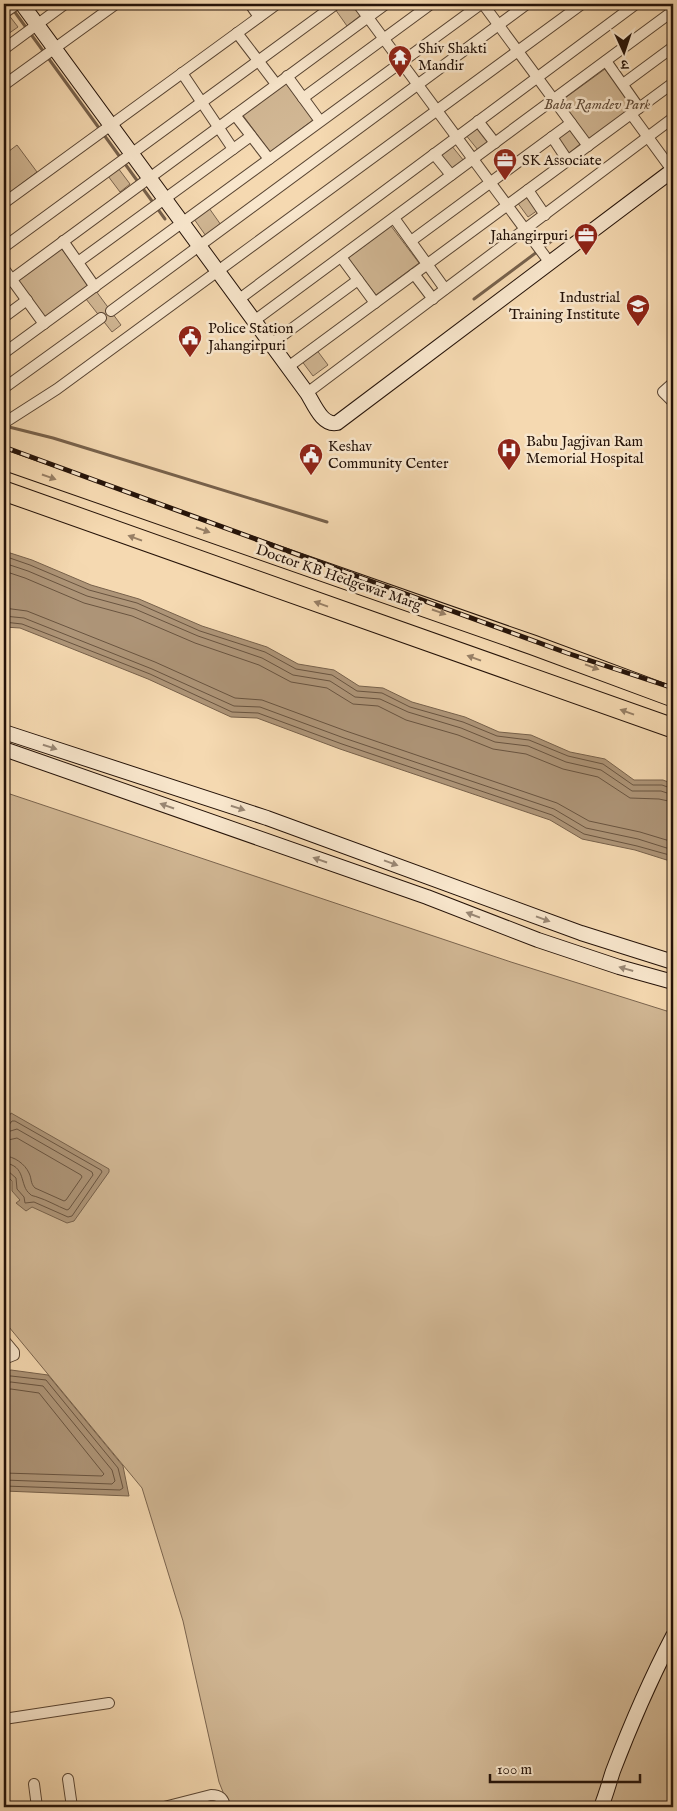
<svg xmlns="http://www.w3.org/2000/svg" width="677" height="1811" viewBox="0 0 677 1811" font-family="'IM FELL English','Noto Serif Devanagari',serif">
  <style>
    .green { fill: #d1b794; stroke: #7a644e }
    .water { fill: #ae9578; stroke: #77614b }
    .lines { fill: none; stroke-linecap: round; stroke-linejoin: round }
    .shore { stroke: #695440; stroke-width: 1 }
    .stream { stroke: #77614b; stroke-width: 3 }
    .street-casing { stroke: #584432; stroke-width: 12 }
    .secondary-casing { stroke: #241208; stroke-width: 16 }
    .highway-casing { stroke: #241208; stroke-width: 21 }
    .street { stroke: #f8e6cc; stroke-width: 10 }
    .secondary { stroke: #f8e6cc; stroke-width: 14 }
    .highway { stroke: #f5d9b1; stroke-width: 19 }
    .rail-casing { stroke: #241208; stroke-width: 5 }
    .rail { stroke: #f8e6cc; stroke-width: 3; stroke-dasharray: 9; stroke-linecap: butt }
    .oneway { fill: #977f65 }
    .oneway2 { fill: #998774 }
    .labels { text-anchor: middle; stroke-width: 5; stroke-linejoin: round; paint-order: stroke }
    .poi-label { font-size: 15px; fill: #241208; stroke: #f8e6cc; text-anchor: start }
    .park-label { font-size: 15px; font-style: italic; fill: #614c39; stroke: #f8e6cc }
    .street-label { font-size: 15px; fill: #241208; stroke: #f8e6cc }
  </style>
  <rect width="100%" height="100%" fill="#f5d9b1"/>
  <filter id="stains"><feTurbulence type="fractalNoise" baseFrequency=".004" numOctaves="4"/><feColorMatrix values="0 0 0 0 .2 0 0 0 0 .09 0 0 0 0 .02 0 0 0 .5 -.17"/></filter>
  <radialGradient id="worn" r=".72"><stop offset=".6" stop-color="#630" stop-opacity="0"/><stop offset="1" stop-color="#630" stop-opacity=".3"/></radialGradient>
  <g class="green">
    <path d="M343,4H353L361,15L347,26L335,9Z"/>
    <path d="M8,14L18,27L8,34L4,29V17Z"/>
    <path d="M605,69L633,107L589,139L561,101Z"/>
    <path d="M285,82L313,120L270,152L242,114Z"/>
    <path d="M478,125L491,141L478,150L465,134Z"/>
    <path d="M569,129L580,144L568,154L556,138Z"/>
    <path d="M17,145L37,172L4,197V155Z"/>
    <path d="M451,145L464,161L451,171L439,155Z"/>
    <path d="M118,168L130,184L120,192L108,176Z"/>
    <path d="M527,195L538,210L528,217L517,202Z"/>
    <path d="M209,208L221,225L206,236L194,219Z"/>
    <path d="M391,226L419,263L376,295L348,258Z"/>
    <path d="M61,248L89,285L45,317L17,280Z"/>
    <path d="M96,291L121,325L112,332L86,299Z"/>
    <path d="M316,349L328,365L313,376L301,360Z"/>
    <path d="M4,792L511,962L673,1013V1807H229L219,1782L183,1621L142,1488L4,1321Z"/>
  </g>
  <g class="water">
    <path d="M4,551L32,560L91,585L139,599L202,626L267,647L298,664L334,670L359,686L383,688L412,702L465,717L499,732L531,735L570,752L605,759L634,780H663L673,784V862L635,850L582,839L550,820L340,749L257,718L231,717L148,679L20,628L4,627Z"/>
    <path d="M11,1113L109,1169V1172L74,1221L67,1223L32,1207L26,1211L16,1203L20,1200L12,1191V1181L4,1173V1125Z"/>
    <path d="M11,1370L48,1375L123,1466L129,1496L4,1491V1372Z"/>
  </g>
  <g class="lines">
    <g class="shore">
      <path d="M4,556L30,565L89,590L137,603L200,631L265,652L296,669L332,675L357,691L382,693L410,707L463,722L497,736L529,740L568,756L603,764L633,785H662L673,789"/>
      <path d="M4,563L28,571L87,596L135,609L198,636L262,658L293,675L330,681L355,697L380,699L408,712L461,728L495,742L528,746L566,762L601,770L632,791H661L673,795"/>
      <path d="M4,571L25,578L84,603L132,616L195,643L259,665L291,682L327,688L353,704L378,706L406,720L458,735L493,749L526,754L563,769L598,777L630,798L659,799L673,802"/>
      <path d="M4,608L27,611L155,662L235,698L262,700L346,731L557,803L589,821L640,832L673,842"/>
      <path d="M4,616L24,618L152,669L234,706L260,707L344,738L554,809L586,828L638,839L673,850"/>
      <path d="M4,622L22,624L150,674L232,712L258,713L342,744L552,815L584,834L637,846L673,856"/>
      <path d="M4,1127L8,1126L12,1121H15L101,1170L102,1172L72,1216L68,1217L34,1202L25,1203L24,1197L17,1189L16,1178L8,1171L4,1170"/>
      <path d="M4,1133L17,1129L92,1172L93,1175L69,1209L67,1210C57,1206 47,1200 37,1197C35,1196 31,1196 30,1194C19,1186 27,1165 4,1163"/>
      <path d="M4,1141L17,1138L81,1175L82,1177L66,1200L64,1201L35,1188C30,1183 32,1179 29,1173C25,1164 14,1156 4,1156"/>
      <path d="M4,1376H11L46,1380L118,1468L123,1488L120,1490L4,1486"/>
      <path d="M4,1383L11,1382L43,1386L112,1470L115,1481L112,1484L4,1480"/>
      <path d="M4,1390L11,1389L39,1393L104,1474L102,1476L4,1473"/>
    </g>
    <g class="stream">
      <path d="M9,4L165,219"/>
      <path d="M474,299L561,234"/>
      <path d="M5,426L53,438L327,522"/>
    </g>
    <g class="street-casing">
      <g id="street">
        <path d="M250,4L259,17"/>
        <path d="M358,4L550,263"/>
        <path d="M483,4L588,146"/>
        <path d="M4,13L17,4"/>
        <path d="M237,33L276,84"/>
        <path d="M4,49L65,4"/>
        <path d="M606,61L639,108"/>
        <path d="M182,73L233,149"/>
        <path d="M287,76L320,121"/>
        <path d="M623,84L673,47"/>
        <path d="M4,85L116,4"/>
        <path d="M303,98L431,4"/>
        <path d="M631,114L672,170"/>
        <path d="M235,115L269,159"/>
        <path d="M478,121L495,143"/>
        <path d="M552,137L568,161"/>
        <path d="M434,154L451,175"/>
        <path d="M528,190L545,215"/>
        <path d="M4,203L277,4"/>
        <path d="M394,218L445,289"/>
        <path d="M63,241L95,287"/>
        <path d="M411,241L571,123"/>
        <path d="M4,247L336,4"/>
        <path d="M341,257L375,303"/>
        <path d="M78,262L251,136"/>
        <path d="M4,269L44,324"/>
        <path d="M414,274L433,299"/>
        <path d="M4,285L386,4"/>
        <path d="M238,300L636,4"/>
        <path d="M111,311L527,4"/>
        <path d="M4,317L27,300"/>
        <path d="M254,321L673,11"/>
        <path d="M271,344L358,280"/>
        <path d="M4,353L481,4"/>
        <path d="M288,367L673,83"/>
        <path d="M673,383L663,392L673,402"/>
        <path d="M4,388L101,318"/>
        <path d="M307,393L673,118"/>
        <path d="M4,423L57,389L582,4"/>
        <path d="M4,1340L14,1352V1355L4,1359"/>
        <path d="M4,1719L109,1703"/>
        <path d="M68,1779L72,1807"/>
        <path d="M34,1784L37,1807"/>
        <path d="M164,1807L211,1795C220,1795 224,1799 225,1807"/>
      </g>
    </g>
    <g class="secondary-casing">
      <g id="secondary">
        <path d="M22,4L307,393C314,404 322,426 337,423L673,170"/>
        <path d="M4,732L267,818L581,933L673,962"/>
        <path d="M4,749L427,897L538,940L619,967L673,982"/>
        <path d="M601,1807C606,1795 609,1783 613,1771C631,1724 650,1680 673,1636"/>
      </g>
    </g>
    <g class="highway-casing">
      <g id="highway">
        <path d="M4,460L533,645L673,697"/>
        <path d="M4,491L673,728"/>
      </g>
    </g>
    <use href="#street" class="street"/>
    <use href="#secondary" class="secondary"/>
    <use href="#highway" class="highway"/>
    <g class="rail-casing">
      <path id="rail" d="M4,447L567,653L673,688"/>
    </g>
    <use href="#rail" class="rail"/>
  </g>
  <defs><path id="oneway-solid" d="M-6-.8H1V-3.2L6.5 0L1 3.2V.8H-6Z" transform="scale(1.25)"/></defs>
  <g class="oneway">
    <use href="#oneway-solid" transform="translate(49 477) rotate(19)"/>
    <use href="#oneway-solid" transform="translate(203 530) rotate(19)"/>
    <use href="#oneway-solid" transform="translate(135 538) rotate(-160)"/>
    <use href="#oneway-solid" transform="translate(321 604) rotate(-160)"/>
    <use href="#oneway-solid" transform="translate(439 612) rotate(19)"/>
    <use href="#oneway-solid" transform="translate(474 658) rotate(-160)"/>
    <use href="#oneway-solid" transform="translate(592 667) rotate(20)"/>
    <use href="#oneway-solid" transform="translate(627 712) rotate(-160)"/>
  </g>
  <g class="oneway2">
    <use href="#oneway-solid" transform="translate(50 747) rotate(18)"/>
    <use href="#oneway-solid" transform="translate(167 806) rotate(-161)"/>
    <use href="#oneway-solid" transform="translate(238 808) rotate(18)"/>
    <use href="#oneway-solid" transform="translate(320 860) rotate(-161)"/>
    <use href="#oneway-solid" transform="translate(391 863) rotate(20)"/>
    <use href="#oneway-solid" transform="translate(473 915) rotate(-159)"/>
    <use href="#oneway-solid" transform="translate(543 919) rotate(20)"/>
    <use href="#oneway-solid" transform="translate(626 969) rotate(-164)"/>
  </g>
  <defs>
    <g id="temple-pin" transform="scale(1.25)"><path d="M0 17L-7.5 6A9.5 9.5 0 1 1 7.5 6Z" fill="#8f2418" stroke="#f8e6cc"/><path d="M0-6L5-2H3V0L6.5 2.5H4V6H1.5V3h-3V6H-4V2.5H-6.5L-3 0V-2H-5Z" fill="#fff"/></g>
    <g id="office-pin" transform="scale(1.25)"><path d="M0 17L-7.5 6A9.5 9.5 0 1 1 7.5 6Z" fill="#8f2418" stroke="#f8e6cc"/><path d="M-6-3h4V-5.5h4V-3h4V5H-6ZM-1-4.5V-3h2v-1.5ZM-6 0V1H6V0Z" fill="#fff"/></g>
    <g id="university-pin" transform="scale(1.25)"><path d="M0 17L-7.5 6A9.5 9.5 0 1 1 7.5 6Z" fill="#8f2418" stroke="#f8e6cc"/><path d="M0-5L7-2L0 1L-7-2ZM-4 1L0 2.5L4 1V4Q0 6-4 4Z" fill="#fff"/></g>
    <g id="civic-pin" transform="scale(1.25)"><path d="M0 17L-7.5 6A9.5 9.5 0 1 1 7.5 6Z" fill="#8f2418" stroke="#f8e6cc"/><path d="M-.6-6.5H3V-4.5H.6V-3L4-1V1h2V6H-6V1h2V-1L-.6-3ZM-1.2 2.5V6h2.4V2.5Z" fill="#fff"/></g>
    <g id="hospital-pin" transform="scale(1.25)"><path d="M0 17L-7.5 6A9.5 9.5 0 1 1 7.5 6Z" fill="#8f2418" stroke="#f8e6cc"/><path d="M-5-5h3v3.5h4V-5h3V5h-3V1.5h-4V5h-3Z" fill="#fff"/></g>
  </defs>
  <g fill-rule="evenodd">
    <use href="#temple-pin" x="400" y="57"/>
    <use href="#office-pin" x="505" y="160"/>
    <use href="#office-pin" x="586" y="235"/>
    <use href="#university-pin" x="638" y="306"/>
    <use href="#civic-pin" x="190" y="337"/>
    <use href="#hospital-pin" x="509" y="450"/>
    <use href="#civic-pin" x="311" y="455"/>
  </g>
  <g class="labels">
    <g class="poi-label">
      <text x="418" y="53">Shiv Shakti<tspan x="418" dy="17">Mandir</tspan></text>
      <text x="522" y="165">SK Associate</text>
      <text x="568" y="240" text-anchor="end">Jahangirpuri</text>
      <text x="620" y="302" text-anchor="end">Industrial<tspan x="620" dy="17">Training Institute</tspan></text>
      <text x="208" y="333">Police Station<tspan x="208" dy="17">Jahangirpuri</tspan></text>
      <text x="526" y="446">Babu Jagjivan Ram<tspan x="526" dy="17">Memorial Hospital</tspan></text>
      <text x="328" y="451">Keshav<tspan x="328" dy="17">Community Center</tspan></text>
    </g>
    <g class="park-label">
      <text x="597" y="109">Baba Ramdev Park</text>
    </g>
    <g class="street-label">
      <text transform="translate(339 577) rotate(19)" y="5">Doctor KB Hedgewar Marg</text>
    </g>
  </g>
  <rect width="677" height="1811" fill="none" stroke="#f5d9b1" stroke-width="20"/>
  <rect x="5" y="5" width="667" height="1801" fill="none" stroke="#241208" stroke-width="2.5"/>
  <rect x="10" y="10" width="657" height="1791" fill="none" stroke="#241208"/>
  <g transform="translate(624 52) rotate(177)" stroke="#f8e6cc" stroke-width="4" paint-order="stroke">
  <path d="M0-4L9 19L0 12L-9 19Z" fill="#241208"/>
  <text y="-8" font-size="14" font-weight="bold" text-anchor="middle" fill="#241208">उ</text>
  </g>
  <path d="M490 1774v8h150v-8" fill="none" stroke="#241208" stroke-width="2.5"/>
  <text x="497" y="1774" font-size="15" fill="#241208" stroke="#f8e6cc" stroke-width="4" paint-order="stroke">100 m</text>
  <rect width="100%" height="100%" filter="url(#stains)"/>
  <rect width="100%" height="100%" fill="url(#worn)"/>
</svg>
